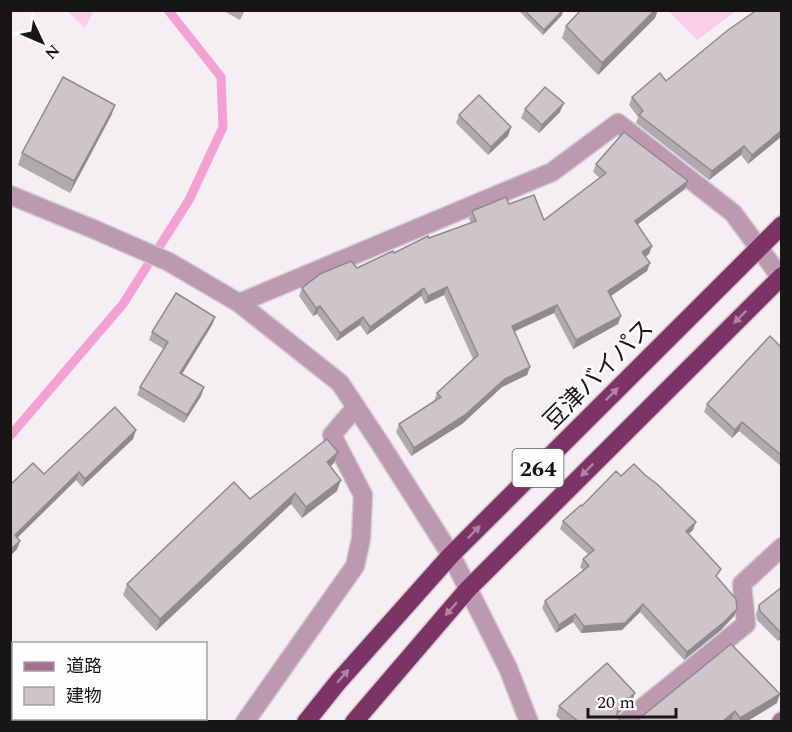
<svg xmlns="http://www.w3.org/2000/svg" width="792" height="732" viewBox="0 0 792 732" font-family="Spectral,'Noto Sans JP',serif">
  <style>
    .green { fill: #f9cee8 }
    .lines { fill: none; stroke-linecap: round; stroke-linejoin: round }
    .stream { stroke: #f3a1d5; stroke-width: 9 }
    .street-casing { stroke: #d2cbcf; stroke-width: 21 }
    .secondary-casing { stroke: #d2cbcf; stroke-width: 21 }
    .highway-casing { stroke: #d2cbcf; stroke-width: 21 }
    .street { stroke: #bd99af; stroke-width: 18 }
    .secondary { stroke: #a26f8f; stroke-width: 18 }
    .highway { stroke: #7b3465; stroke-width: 18 }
    .wall { fill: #b0a9ae }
    .shaded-wall { fill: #908a8d }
    .building { fill: #cdc5ca; stroke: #908a8d; stroke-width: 1.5 }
    .oneway { fill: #af84a2 }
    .labels { text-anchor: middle; stroke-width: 5; stroke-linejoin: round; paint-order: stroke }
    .shield { fill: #fefdfe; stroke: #5d5b5c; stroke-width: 1.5 }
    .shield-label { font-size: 22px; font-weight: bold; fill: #181517 }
    .street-label { font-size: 24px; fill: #181517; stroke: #fefdfe }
  </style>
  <rect width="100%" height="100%" fill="#f5eef2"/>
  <g class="green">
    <path d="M67,11H94L85,28Z"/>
    <path d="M669,11H736L697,40Z"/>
  </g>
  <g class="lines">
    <path class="stream" d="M10,436L123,304L189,200L223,127L221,77L168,10"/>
    <g class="street-casing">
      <g id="street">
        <path d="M10,195L98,231L169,262L239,303L340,383L381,445L451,555L508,668L529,722"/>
        <path d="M239,303L552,172L618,123L733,213L782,279"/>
        <path d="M245,722L355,566L361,539L363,495L332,435L356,407"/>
        <path d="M625,722L746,624L742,584L782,547"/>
      </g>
    </g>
    <g class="secondary-casing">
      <path id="secondary" d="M781,722L782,721"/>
    </g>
    <g class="highway-casing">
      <g id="highway">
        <path d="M306,722L338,682L451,555L782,225"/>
        <path d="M354,722L468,589L782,276"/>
      </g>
    </g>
    <use href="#street" class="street"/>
    <use href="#secondary" class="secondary"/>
    <use href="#highway" class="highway"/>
  </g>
  <g class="wall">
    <path d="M222,10H245L240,20Z"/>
    <path d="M518,10H563L562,15L543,35Z"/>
    <path d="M655,18L598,75L562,38L566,26Z"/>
    <path d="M666,81L782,136L748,164L741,155L709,180L636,123L638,117L629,105L632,97Z"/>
    <path d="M115,105L111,116L70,193L18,165L22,153Z"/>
    <path d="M525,109L560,112L539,133L521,118Z"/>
    <path d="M459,115L511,127L508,136L488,155L456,123Z"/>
    <path d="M596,164L688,181L685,189L637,225L649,254L645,257L650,263L647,271L611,296L618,324L573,349L554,313L514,332L530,367L527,375L502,387L462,424L411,456L396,432L399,424L434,401L437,393L473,359L444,295L425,304L421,296L367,335L360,325L337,341L317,314L313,316L299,296L302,288L357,268L429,238L471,223L469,219L472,211L509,204L544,220L600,178L593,172Z"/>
    <path d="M215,317L212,325L182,374L204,387L201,396L184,423L137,395L140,387L164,349L149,340L152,332Z"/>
    <path d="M782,348V467L739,431L732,438L704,412L707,404Z"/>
    <path d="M133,439L82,487L76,480L17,538L20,541L17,549L10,556L33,463L44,474Z"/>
    <path d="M338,452L334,463L331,466L337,491L302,518L291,504L156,631L123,595L127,584L250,499Z"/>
    <path d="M621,476L693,530L688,534L718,578L737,609L734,616L721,630L684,660L640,612L622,630L581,633L573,622L556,633L542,608L545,601L583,570L580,567L583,559L588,554L560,529L563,521Z"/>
    <path d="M782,587V637L778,641L757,620L756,614L759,605Z"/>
    <path d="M632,702L618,714L619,719L623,722H563L556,716L559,706Z"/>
    <path d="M777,703L746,722H732L731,720L730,722H635Z"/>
  </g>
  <g class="shaded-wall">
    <path d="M563,10L562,15L543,35L544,30Z"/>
    <path d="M655,10H658L655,18L598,75L602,63Z"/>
    <path d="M564,103L560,112L539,133L542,125Z"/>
    <path d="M115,105L111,116L70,193L74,181Z"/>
    <path d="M511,127L508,136L488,155L491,147Z"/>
    <path d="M782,130V136L748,164L752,155Z"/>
    <path d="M744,146L741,155L709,180L712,171Z"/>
    <path d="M688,181L685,189L631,229L635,221Z"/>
    <path d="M652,246L649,254L639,261L642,252Z"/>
    <path d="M650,263L647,271L605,300L608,291Z"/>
    <path d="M447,287L444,295L425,304L428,296Z"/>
    <path d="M424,288L421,296L367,335L370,327Z"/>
    <path d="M557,305L554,313L508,334L512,326Z"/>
    <path d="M320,306L317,314L313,316L316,308Z"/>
    <path d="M621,316L618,324L573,349L576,340Z"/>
    <path d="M215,317L212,325L177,382L180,373Z"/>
    <path d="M363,317L360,325L337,341L340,333Z"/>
    <path d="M530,367L527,375L502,387L462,424L411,456L414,448L505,379Z"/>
    <path d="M204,387L201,396L184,423L187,415Z"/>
    <path d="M742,422L739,431L732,438L735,430Z"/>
    <path d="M136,430L133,439L82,487L85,479Z"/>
    <path d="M338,452L334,463L323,473L327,462Z"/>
    <path d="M79,472L76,480L12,543L15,535Z"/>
    <path d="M341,480L337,491L302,518L306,507Z"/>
    <path d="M295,493L291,504L156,631L160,619Z"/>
    <path d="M696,522L693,530L683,539L686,531Z"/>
    <path d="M20,541L17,549L10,556V550Z"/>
    <path d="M643,604L640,612L622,630L581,633L584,626Z"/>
    <path d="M737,609L734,616L721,630L684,660L687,652Z"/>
    <path d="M575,614L573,622L556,633L559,625Z"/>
    <path d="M782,632V637L778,641L781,633Z"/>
    <path d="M635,693L632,702L618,713V709L621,704Z"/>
    <path d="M780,694L777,703L746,722H739L740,718Z"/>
    <path d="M735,711L731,720L730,722H722Z"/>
  </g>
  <g class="building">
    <path d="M524,10H563L544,30Z"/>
    <path d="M581,10H655L602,63L566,26Z"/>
    <path d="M757,10H782V130L752,155L744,146L712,171L639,115L643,111L632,97L660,73L666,81L728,30Z"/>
    <path d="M63,77L115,105L74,181L22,153Z"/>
    <path d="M545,87L564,103L542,125L525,109Z"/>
    <path d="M479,95L511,127L491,147L459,115Z"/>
    <path d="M624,132L688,181L635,221L652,246L642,252L650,263L608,291L621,316L576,340L557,305L512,326L530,367L505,379L465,415L414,448L399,424L441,397L437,393L478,355L447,287L428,296L424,288L370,327L363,317L340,333L320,306L316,308L302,288L320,274L351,261L357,268L393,251L394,253L428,236L429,238L476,221L472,211L506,197L509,204L534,195L544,220L606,173L596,164Z"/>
    <path d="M176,293L215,317L180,373L204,387L187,415L140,387L168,342L152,332Z"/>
    <path d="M770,336L782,348V456L742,422L735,430L707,404Z"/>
    <path d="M115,407L136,430L85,479L79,472L15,535L20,541L10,550V485L33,463L44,474Z"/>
    <path d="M327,439L338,452L327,462L341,480L306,507L295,493L160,619L127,584L234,482L250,499Z"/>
    <path d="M634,464L645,475L657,484L696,522L686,531L721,569L716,576L736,599L737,609L724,622L687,652L643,604L625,623L584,626L575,614L559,625L545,601L589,566L583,559L594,550L563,521L581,505L582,506L616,471L621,476Z"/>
    <path d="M782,587V632L781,633L760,611L759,605Z"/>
    <path d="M731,644L780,694L740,718L735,711L722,722H635Z"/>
    <path d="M607,663L635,693L621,704L618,709L617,715L619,719L623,722H579L559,706Z"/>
  </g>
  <defs><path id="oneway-solid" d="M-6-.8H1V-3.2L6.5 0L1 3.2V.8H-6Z" transform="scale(1.5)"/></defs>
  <g class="oneway">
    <use href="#oneway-solid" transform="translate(740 317) rotate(135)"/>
    <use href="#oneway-solid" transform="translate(612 394) rotate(-45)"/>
    <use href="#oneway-solid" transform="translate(587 470) rotate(135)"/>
    <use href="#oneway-solid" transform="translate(474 532) rotate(-45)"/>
    <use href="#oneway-solid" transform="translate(451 609) rotate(131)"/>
    <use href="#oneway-solid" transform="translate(343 676) rotate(-49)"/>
  </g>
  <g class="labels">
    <rect class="shield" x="512.5" y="449" width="51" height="38" rx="4.5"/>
    <g class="shield-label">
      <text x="538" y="476">264</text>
    </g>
    <g class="street-label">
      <text transform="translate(598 374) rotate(-45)" y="8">豆津バイパス</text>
    </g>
  </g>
  <rect width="792" height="732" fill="none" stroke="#181517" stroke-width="24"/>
  <rect x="12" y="642" width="195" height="78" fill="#fefdfe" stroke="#a2a0a2" stroke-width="1.5"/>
  <rect x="24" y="662" width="30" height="9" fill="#a26f8f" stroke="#a2a0a2" stroke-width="1.5"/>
  <text x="66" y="672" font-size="18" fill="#181517">道路</text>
  <rect x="24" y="687" width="30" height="18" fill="#cdc5ca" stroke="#a2a0a2" stroke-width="1.5"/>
  <text x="66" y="702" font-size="18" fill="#181517">建物</text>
  <g transform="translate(42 42) rotate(134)" stroke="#fefdfe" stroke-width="4.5" paint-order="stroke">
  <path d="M0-4.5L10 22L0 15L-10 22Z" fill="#181517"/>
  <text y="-9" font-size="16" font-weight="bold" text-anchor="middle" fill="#181517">N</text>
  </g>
  <path d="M588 708v9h88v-9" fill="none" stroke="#181517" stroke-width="3"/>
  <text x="597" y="708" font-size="18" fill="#181517" stroke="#fefdfe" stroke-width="4.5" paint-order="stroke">20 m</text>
</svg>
